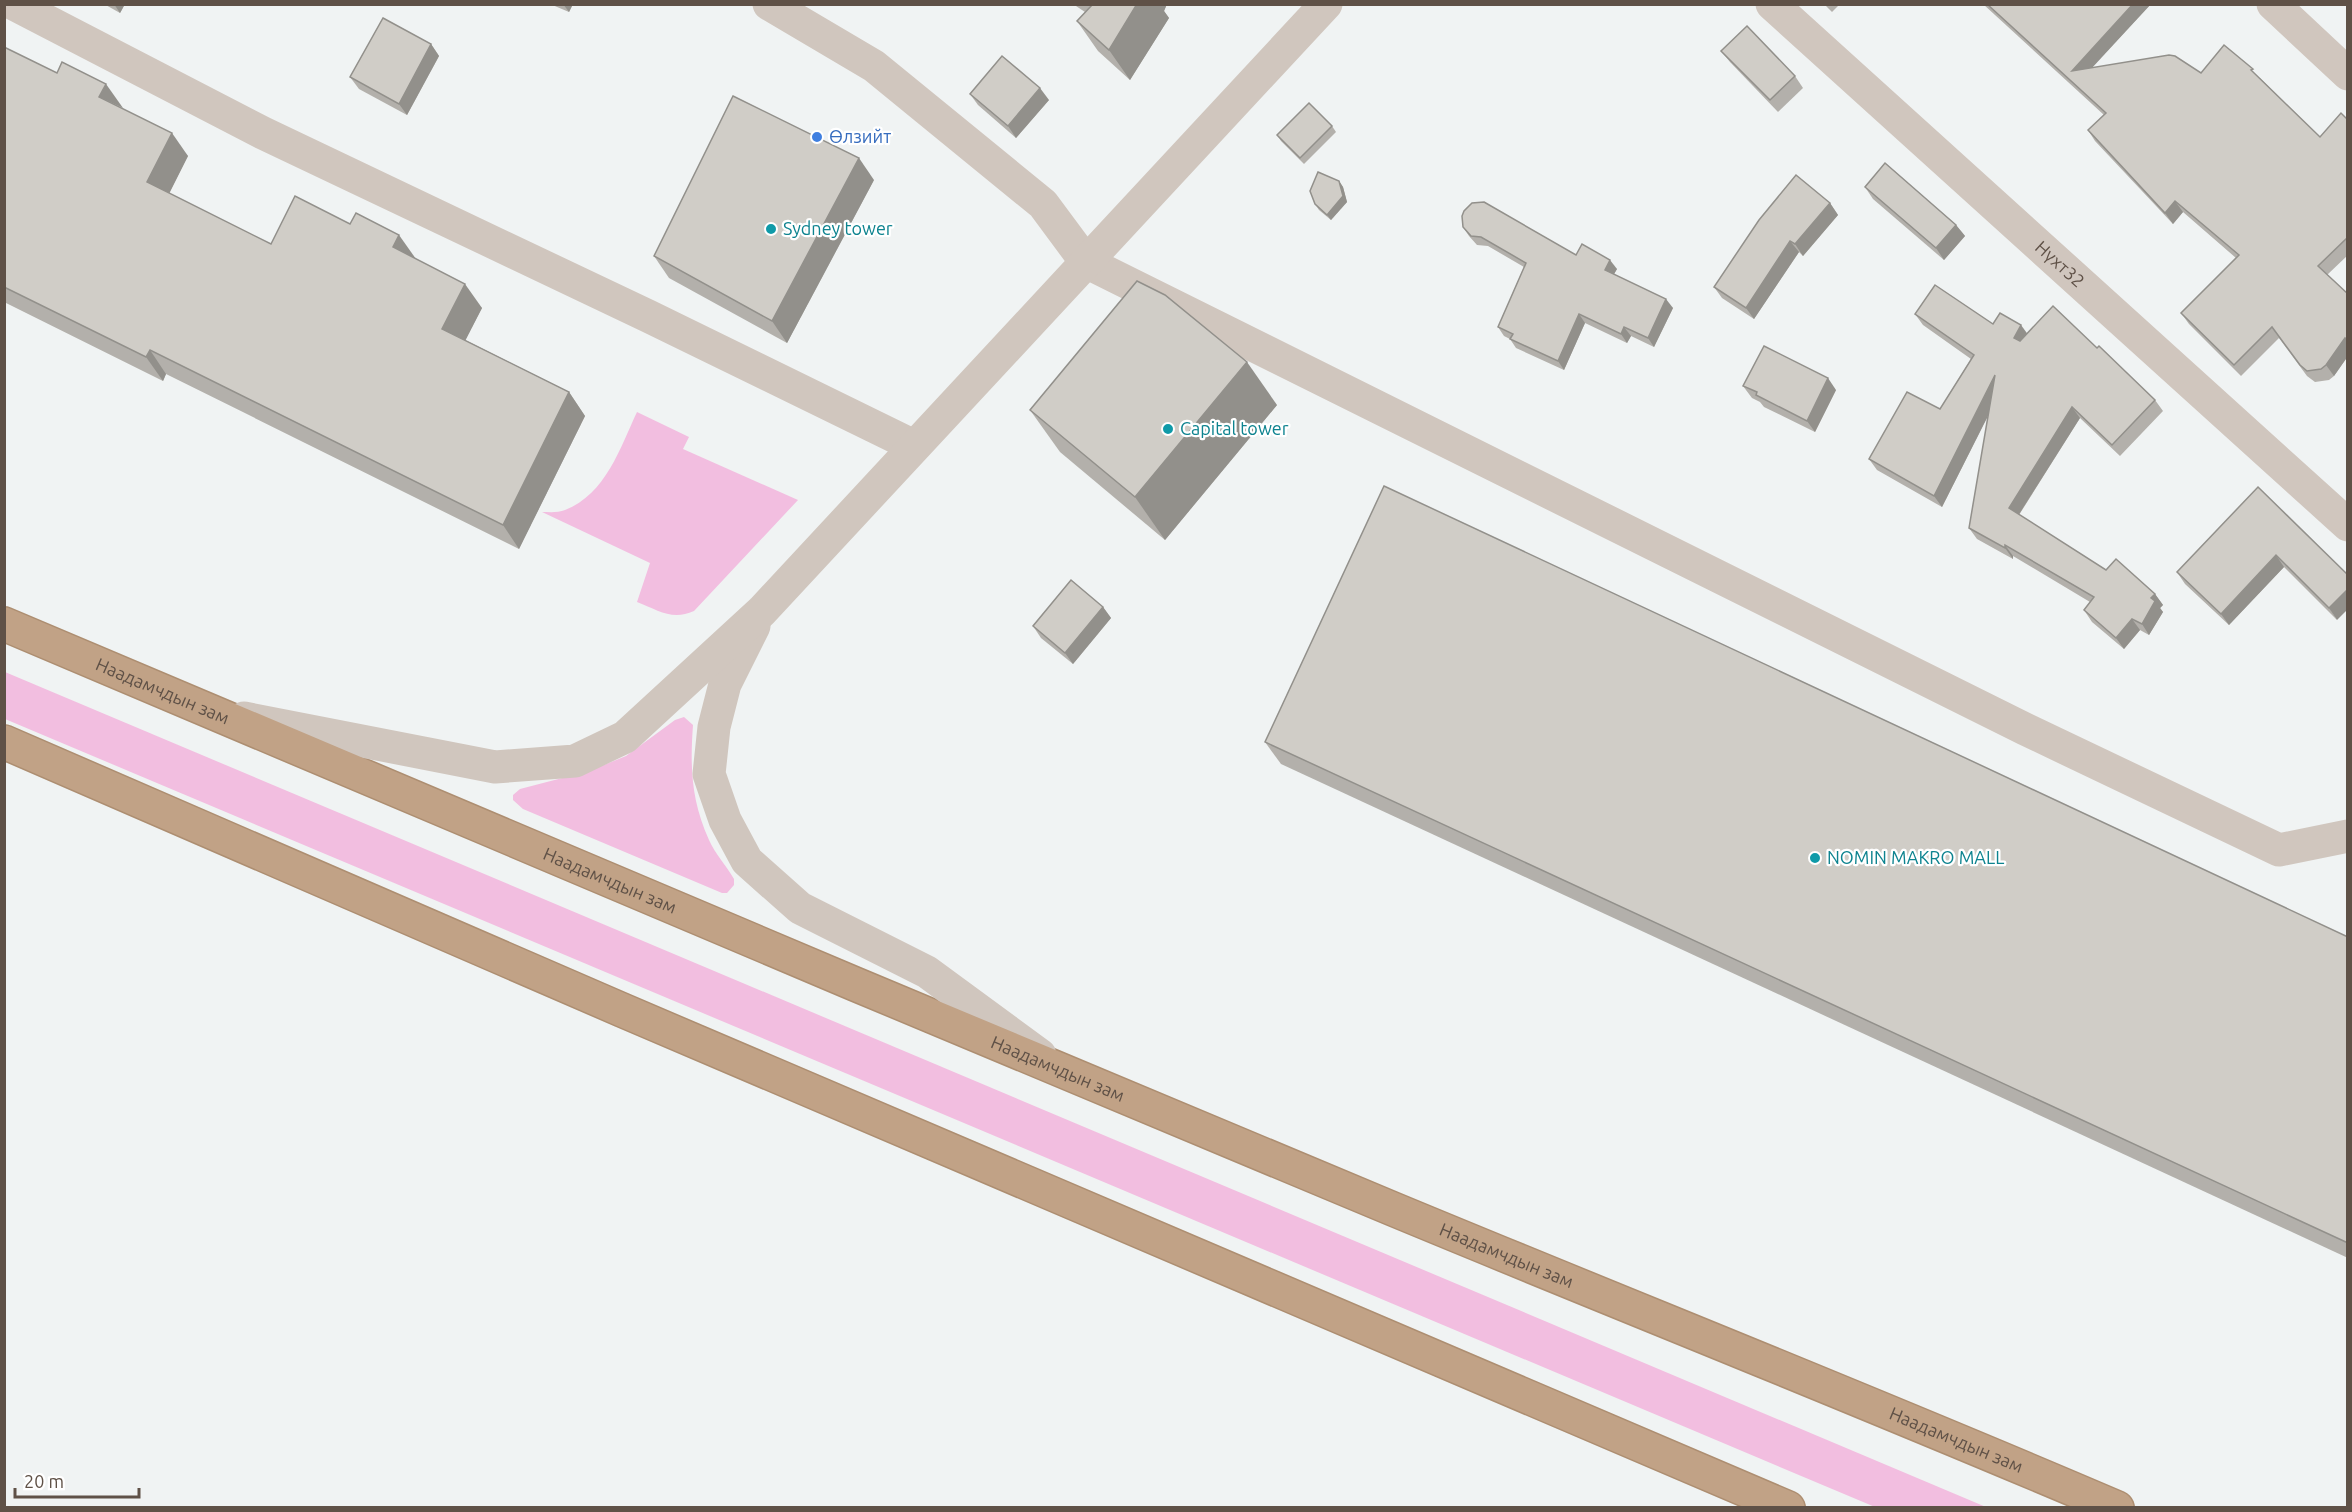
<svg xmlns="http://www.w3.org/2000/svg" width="2352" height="1512" viewBox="0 0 2352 1512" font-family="Ubuntu,sans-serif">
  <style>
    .green { fill: #f2bee0 }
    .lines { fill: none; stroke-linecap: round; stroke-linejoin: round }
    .highway-casing { stroke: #ad8e71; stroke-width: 36 }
    .street { stroke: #d0c6be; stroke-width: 33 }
    .highway { stroke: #c1a286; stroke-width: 33 }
    .wall { fill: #b3b0ab }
    .shaded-wall { fill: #92908b }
    .building { fill: #d0cdc7; stroke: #92908b; stroke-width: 1.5 }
    .shop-dot { fill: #3f7fe0; stroke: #fff; stroke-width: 2 }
    .culture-dot { fill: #0f9aa8; stroke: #fff; stroke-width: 2 }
    .labels { text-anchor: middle; stroke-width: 4.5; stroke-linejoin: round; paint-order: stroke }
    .shop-label { font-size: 18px; fill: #366cbe; stroke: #fff; text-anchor: start }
    .culture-label { font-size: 18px; fill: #0d838f; stroke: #fff; text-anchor: start }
    .street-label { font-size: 18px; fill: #5f5147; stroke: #fff }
  </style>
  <rect width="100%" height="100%" fill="#f0f3f3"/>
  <g class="green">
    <path d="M637,412L689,437L683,449L798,500L694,611C672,621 658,610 637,602L650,563L542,512C549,512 558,513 565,510C606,494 620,448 637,412Z"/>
    <path d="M5,672L1986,1507H1875L5,719Z"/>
    <path d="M684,717L693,725C690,767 691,800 709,840C715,854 726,865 734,879V885L727,893H722L523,809L513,800V795L520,789L589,771L626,756L675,720Z"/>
  </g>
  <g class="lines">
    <g class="highway-casing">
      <g id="highway">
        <path id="s2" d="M4,624C467,821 929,1016 1393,1209C1634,1309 1877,1405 2117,1508"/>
        <path d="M4,742L622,1010L1788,1508"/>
      </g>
    </g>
    <g class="street">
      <path d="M14,4L263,133L648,316L914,446"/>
      <path d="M769,4L874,66L1043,204L1086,262L2025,729L2279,850L2348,836"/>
      <path id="s1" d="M1772,4L2348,525"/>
      <path d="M2273,4L2348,74"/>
      <path d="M754,626L725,684L714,727L709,774L725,820L747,861L800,908L927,972L1040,1055"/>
      <path d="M244,718L495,767L575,761L625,737L762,611L1326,4"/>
    </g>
    <use href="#highway" class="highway"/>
  </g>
  <g class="wall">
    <path d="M104,4H125L120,13Z"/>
    <path d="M550,4H573L569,12Z"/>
    <path d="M1073,4H1167L1164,11L1169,18L1130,80L1098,51L1077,21L1085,12Z"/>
    <path d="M1824,4H1840L1832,12Z"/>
    <path d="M1983,4H2151L2092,67L2201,73L2260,78L2320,137L2348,120V255L2327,275L2348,294V356L2334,376L2329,380L2315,382L2307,376L2279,338L2241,376L2189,324L2181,313L2236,258L2183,212L2173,224L2095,141L2088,130L2104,115Z"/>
    <path d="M431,44L439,56L407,115L359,89L350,77Z"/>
    <path d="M4,47L122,108L188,156L169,193L271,244L415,259L482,308L465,340L569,392L585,416L519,549L166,374L163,381L4,302Z"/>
    <path d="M1721,51L1795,76L1803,88L1778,112L1730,62Z"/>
    <path d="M970,94L1049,100L1016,138L978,105Z"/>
    <path d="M1332,126L1336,132L1304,164L1281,141L1277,135Z"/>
    <path d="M874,180L787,343L669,278L654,256Z"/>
    <path d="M1339,181L1343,187L1347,202L1331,220L1319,210L1315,204Z"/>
    <path d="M1865,187L1956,225L1965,236L1944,260L1873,199Z"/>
    <path d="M1830,203L1838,215L1803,256L1799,252L1754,319L1722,298L1714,287Z"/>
    <path d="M1463,227L1576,255L1617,269L1614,274L1673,308L1654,347L1631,336L1627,343L1585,323L1564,370L1516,348L1510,339L1504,336L1498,327L1524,267L1488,246L1477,245L1469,236Z"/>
    <path d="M1915,314L1993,324L2027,334L2097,348L2155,400L2163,411L2120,456L2080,418L2019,515L2106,570L2155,594L2163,605L2160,608L2163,612L2149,635L2140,630L2124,649L2092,622L2084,610L2090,602L2013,556V559L1977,539L1969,528L1988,416L1942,507L1877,470L1869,459L1940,409L1971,359L1923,325Z"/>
    <path d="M1743,386L1836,390L1815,432L1764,407L1760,402L1752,398Z"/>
    <path d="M1277,405L1165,540L1060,452L1030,410Z"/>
    <path d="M2258,487L2337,620L2284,567L2229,625L2185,584L2177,572Z"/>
    <path d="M1103,607L1111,618L1073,664L1041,638L1033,626Z"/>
    <path d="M1265,742L2348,937V1258L1281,764Z"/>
  </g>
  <g class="shaded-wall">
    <path d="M114,4H125L120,13Z"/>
    <path d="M563,4H573L569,12Z"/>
    <path d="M1137,4H1167L1164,11L1169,18L1130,80L1109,50Z"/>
    <path d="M2133,4H2151L2079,82L2072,71Z"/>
    <path d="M431,44L439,56L407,115L399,104Z"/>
    <path d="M106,84L123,108L99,97Z"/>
    <path d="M1040,88L1049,100L1016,138L1008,126Z"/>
    <path d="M172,133L188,156L163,206L147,182Z"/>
    <path d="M859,158L874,180L787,343L772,321Z"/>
    <path d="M1339,181L1343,187L1347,202L1331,220L1327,215Z"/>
    <path d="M2175,201L2183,212L2173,224L2165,213Z"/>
    <path d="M1830,203L1838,215L1803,256L1795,244Z"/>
    <path d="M1956,225L1965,236L1944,260L1936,248Z"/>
    <path d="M399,235L416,259L393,247Z"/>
    <path d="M1790,241L1799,252L1754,319L1746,308Z"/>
    <path d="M1610,260L1617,269L1611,279L1605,270Z"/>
    <path d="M465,284L482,308L459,353L442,329Z"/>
    <path d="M1666,299L1673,308L1654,347L1648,338Z"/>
    <path d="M1579,314L1585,323L1564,370L1558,361Z"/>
    <path d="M2021,325L2029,336L2022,349L2014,338Z"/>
    <path d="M1624,327L1631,336L1627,343L1621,334Z"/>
    <path d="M2345,338L2348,342V356L2334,376L2326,365Z"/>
    <path d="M150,350L166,374L163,381L146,357Z"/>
    <path d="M1247,362L1277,405L1165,540L1135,497Z"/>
    <path d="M1995,375L2003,386L1942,507L1934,496Z"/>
    <path d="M1828,378L1836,390L1815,432L1807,421Z"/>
    <path d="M569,392L585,416L519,549L503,525Z"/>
    <path d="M2072,407L2080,418L2016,519L2009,508Z"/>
    <path d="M2005,545L2013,556V559L2005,548Z"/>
    <path d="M2276,555L2284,567L2229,625L2221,614Z"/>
    <path d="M2348,589V609L2337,620L2329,608Z"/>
    <path d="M2155,594L2163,605L2160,608L2163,612L2149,635L2142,624L2151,598Z"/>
    <path d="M1103,607L1111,618L1073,664L1065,653Z"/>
    <path d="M2132,619L2140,630L2124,649L2116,638Z"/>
  </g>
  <g class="building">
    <path d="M1093,4H1137L1109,50L1077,21Z"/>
    <path d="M1987,4H2133L2072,71L2169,55L2175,56L2201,73L2224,45L2253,69L2251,70L2320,137L2341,113L2348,120V237L2318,266L2348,294V341L2345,338L2326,365L2321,369L2307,371L2300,365L2272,327L2234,365L2181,313L2239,255L2175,201L2165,213L2088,130L2106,113Z"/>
    <path d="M383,18L431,44L399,104L350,77Z"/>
    <path d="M1747,26L1795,76L1770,100L1721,51Z"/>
    <path d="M4,47L57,73L62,62L106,84L99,97L172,133L147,182L271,244L295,196L350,224L356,213L399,235L393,247L465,284L442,329L569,392L503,525L150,350L146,357L4,287Z"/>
    <path d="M1002,56L1040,88L1008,126L970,94Z"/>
    <path d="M733,96L859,158L772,321L654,256Z"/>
    <path d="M1309,103L1332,126L1300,158L1277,135Z"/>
    <path d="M1885,163L1956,225L1936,248L1865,187Z"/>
    <path d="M1318,172L1339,181L1343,196L1327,215L1315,204L1310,191Z"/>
    <path d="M1796,175L1830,203L1795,244L1790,241L1746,308L1714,287L1759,220Z"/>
    <path d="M1484,202L1576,255L1582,244L1610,260L1605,270L1666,299L1648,338L1624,327L1621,334L1579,314L1558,361L1510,339L1513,334L1498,327L1526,263L1481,237L1471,236L1463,227L1462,216L1464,211L1472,203Z"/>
    <path d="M1137,281L1165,295L1247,362L1135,497L1030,410Z"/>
    <path d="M1935,285L1993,324L2000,313L2021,325L2014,338L2020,341L2053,306L2097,348L2099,346L2155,400L2112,445L2072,407L2009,508L2106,570L2116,559L2155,594L2151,598L2155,601L2142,624L2132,619L2116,638L2084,610L2094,597L2005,545V548L1969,528L1995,375L1934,496L1869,459L1907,392L1940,409L1974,355L1915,314Z"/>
    <path d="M1764,346L1828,378L1807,421L1756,395L1757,392L1743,386Z"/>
    <path d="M1384,486L2348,937V1243L1265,742Z"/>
    <path d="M2258,487L2348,575V589L2329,608L2276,555L2221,614L2177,572Z"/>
    <path d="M1071,580L1103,607L1065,653L1033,626Z"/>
  </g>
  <circle class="shop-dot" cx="817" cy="137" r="6"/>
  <g class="culture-dot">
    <circle cx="771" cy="229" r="6"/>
    <circle cx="1168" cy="429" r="6"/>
    <circle cx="1815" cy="858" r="6"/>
  </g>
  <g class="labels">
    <g class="shop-label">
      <text x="829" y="143">Өлзийт</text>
    </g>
    <g class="culture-label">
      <text x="783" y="235">Sydney tower</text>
      <text x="1180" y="435">Capital tower</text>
      <text x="1827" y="864">NOMIN MAKRO MALL</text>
    </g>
    <g class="street-label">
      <text dy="6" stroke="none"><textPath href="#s1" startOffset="388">Нүхт32</textPath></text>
      <text dy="6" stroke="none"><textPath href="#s2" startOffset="172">Наадамчдын зам</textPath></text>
      <text dy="6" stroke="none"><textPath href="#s2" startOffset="658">Наадамчдын зам</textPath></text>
      <text dy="6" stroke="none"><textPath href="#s2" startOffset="1144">Наадамчдын зам</textPath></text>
      <text dy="6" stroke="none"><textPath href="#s2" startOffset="1630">Наадамчдын зам</textPath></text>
      <text dy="6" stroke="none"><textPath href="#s2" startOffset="2116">Наадамчдын зам</textPath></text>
    </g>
  </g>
  <rect width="2352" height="1512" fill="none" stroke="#5f5147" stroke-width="12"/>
  <path d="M15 1488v9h124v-9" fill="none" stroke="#5f5147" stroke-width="3"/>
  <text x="24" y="1488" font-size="18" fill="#5f5147" stroke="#ffffff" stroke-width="4.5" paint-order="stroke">20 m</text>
</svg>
